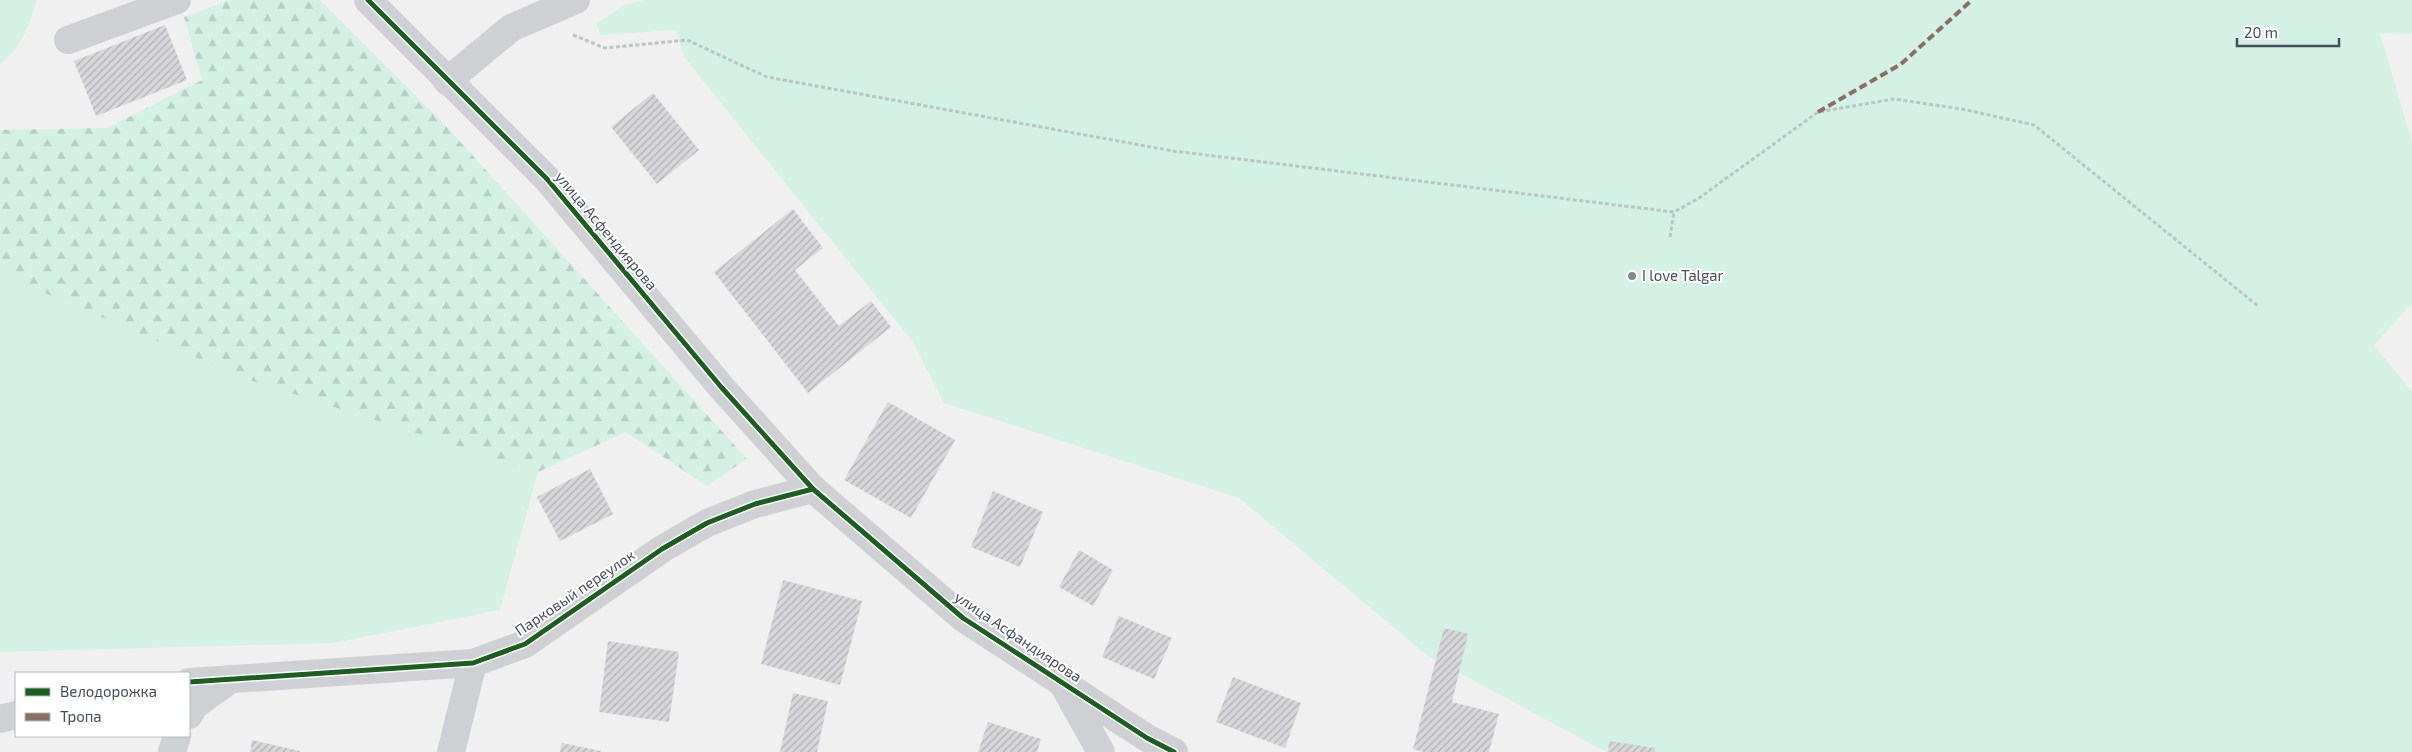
<svg xmlns="http://www.w3.org/2000/svg" width="2412" height="752" viewBox="0 0 2412 752" font-family="'Exo 2',sans-serif">
  <style>
    .grass { fill: #d3f1e4 }
    .forest { fill: url(#forest-firs) }
    .building { fill: url(#building-hatch) }
    .lines { fill: none; stroke-linecap: round; stroke-linejoin: round }
    .path { stroke: #b9c6c5; stroke-width: 3; stroke-dasharray: 4 2.5; stroke-linecap: butt }
    .minor { stroke: #ced0d4; stroke-width: 28 }
    .quiet { stroke: #8d6e63; stroke-width: 4; stroke-dasharray: 8 4; stroke-linecap: butt }
    .cycleway-casing { stroke: #fff; stroke-width: 8 }
    .cycleway { stroke: #1b5e20; stroke-width: 5 }
    .poi-dot { fill: #828791; stroke: #fff; stroke-width: 2 }
    .labels { text-anchor: middle; stroke-width: 4; stroke-linejoin: round; paint-order: stroke }
    .street-label { font-size: 15px; fill: #464e5e; stroke: #fff }
    .poi-label { font-size: 15px; fill: #464e5e; stroke: #fff; text-anchor: start }
  </style>
  <defs>
    <pattern id="forest-firs" width="22" height="20" patternUnits="userSpaceOnUse" patternTransform="scale(1.25)"><rect width="22" height="20" fill="#d3f1e4"/><path d="M5 1l3.5 6h-7zM16 11l3.5 6h-7z" fill="#b6d0c6"/></pattern>
    <pattern id="building-hatch" width="6" height="6" patternUnits="userSpaceOnUse" patternTransform="scale(1.25)"><rect width="6" height="6" fill="#d8d8db"/><path d="M-1 1l2-2M0 6l6-6M5 7l2-2" fill="none" stroke="#b1b1b5"/></pattern>
  </defs>
  <rect width="100%" height="100%" fill="#f1f0f0"/>
  <g class="grass">
    <path d="M0,0H36C31,24 20,48 0,64Z"/>
    <path d="M645,0H2412V34L2380,33L2412,142V303L2374,345L2412,392V752H1606L1428,656L1239,498L944,403L913,342L684,57L676,30L601,35L596,24L624,5Z"/>
    <path d="M0,274L249,380L538,472L500,610L333,643L0,652Z"/>
  </g>
  <path class="forest" d="M230,0H320L446,126L747,459L707,486L626,432L538,472L249,380L0,274V130L107,128L202,80L184,17Z"/>
  <g class="building">
    <path d="M165,25L187,80L96,116L74,61Z"/>
    <path d="M653,93L699,150L657,184L611,127Z"/>
    <path d="M793,209L823,248L795,270L839,326L871,301L891,327L808,393L714,272Z"/>
    <path d="M888,402L955,440L911,518L844,480Z"/>
    <path d="M590,469L613,514L560,541L537,497Z"/>
    <path d="M993,491L1043,512L1020,567L971,547Z"/>
    <path d="M1079,550L1113,570L1093,606L1059,587Z"/>
    <path d="M783,580L862,601L840,685L761,664Z"/>
    <path d="M1119,616L1172,638L1154,679L1102,657Z"/>
    <path d="M1444,628L1468,634L1452,702L1499,714L1489,752H1424L1413,749Z"/>
    <path d="M608,641L679,652L669,722L599,712Z"/>
    <path d="M1233,677L1301,703L1285,748L1216,722Z"/>
    <path d="M793,693L828,701L817,752H780Z"/>
    <path d="M988,722L1041,739L1037,752H978Z"/>
    <path d="M252,740L300,751V752H250Z"/>
    <path d="M1609,741L1655,748V752H1608Z"/>
    <path d="M562,743L601,751V752H560Z"/>
  </g>
  <g class="lines">
    <g class="path">
      <path d="M573,35L605,48L687,40L767,77L1173,151L1674,212L1699,198L1818,112L1894,99L1962,109L2034,125L2258,306"/>
      <path d="M1670,237L1674,212"/>
    </g>
    <g class="minor">
      <path d="M368,0L547,179L722,388L813,489L963,618L1147,738L1174,752"/>
      <path d="M68,40L177,0"/>
      <path d="M447,81L511,28L576,0"/>
      <path d="M189,682L473,663L525,644L662,549L707,523L755,504L813,489"/>
      <path d="M1064,686L1101,752"/>
      <path d="M189,715L194,706L231,679"/>
      <path d="M0,719L16,715"/>
      <path d="M172,752L177,736"/>
      <path d="M451,752L473,663"/>
    </g>
    <path class="quiet" d="M1818,112L1901,64L1972,0"/>
    <g class="cycleway-casing">
      <g id="cycleway">
        <path d="M368,0L547,179L722,388L813,489L963,618L1147,738L1174,752"/>
        <path d="M189,682L473,663L525,644L662,549L707,523L755,504L813,489"/>
      </g>
    </g>
    <use href="#cycleway" class="cycleway"/>
  </g>
  <circle class="poi-dot" cx="1632" cy="276" r="5"/>
  <g class="labels">
    <g class="street-label">
      <text transform="translate(606 231) rotate(50)" y="5">улица Асфендиярова</text>
      <text transform="translate(575 593) rotate(-34)" y="5">Парковый переулок</text>
      <text transform="translate(1018 637) rotate(34)" y="5">улица Асфандиярова</text>
    </g>
    <g class="poi-label">
      <text x="1642" y="281">I love Talgar</text>
    </g>
  </g>
  <rect x="15" y="672" width="175" height="65" fill="#ffffff" stroke="#b5b8bf"/>
  <rect x="25" y="688" width="25" height="8" fill="#1b5e20" stroke="#b5b8bf"/>
  <text x="60" y="697" font-size="15" fill="#464e5e">Велодорожка</text>
  <rect x="25" y="713" width="25" height="8" fill="#8d6e63" stroke="#b5b8bf"/>
  <text x="60" y="722" font-size="15" fill="#464e5e">Тропа</text>
  <path d="M2237 38v8h102v-8" fill="none" stroke="#464e5e" stroke-width="2.5"/>
  <text x="2244" y="38" font-size="15" fill="#464e5e" stroke="#ffffff" stroke-width="4" paint-order="stroke">20 m</text>
</svg>
